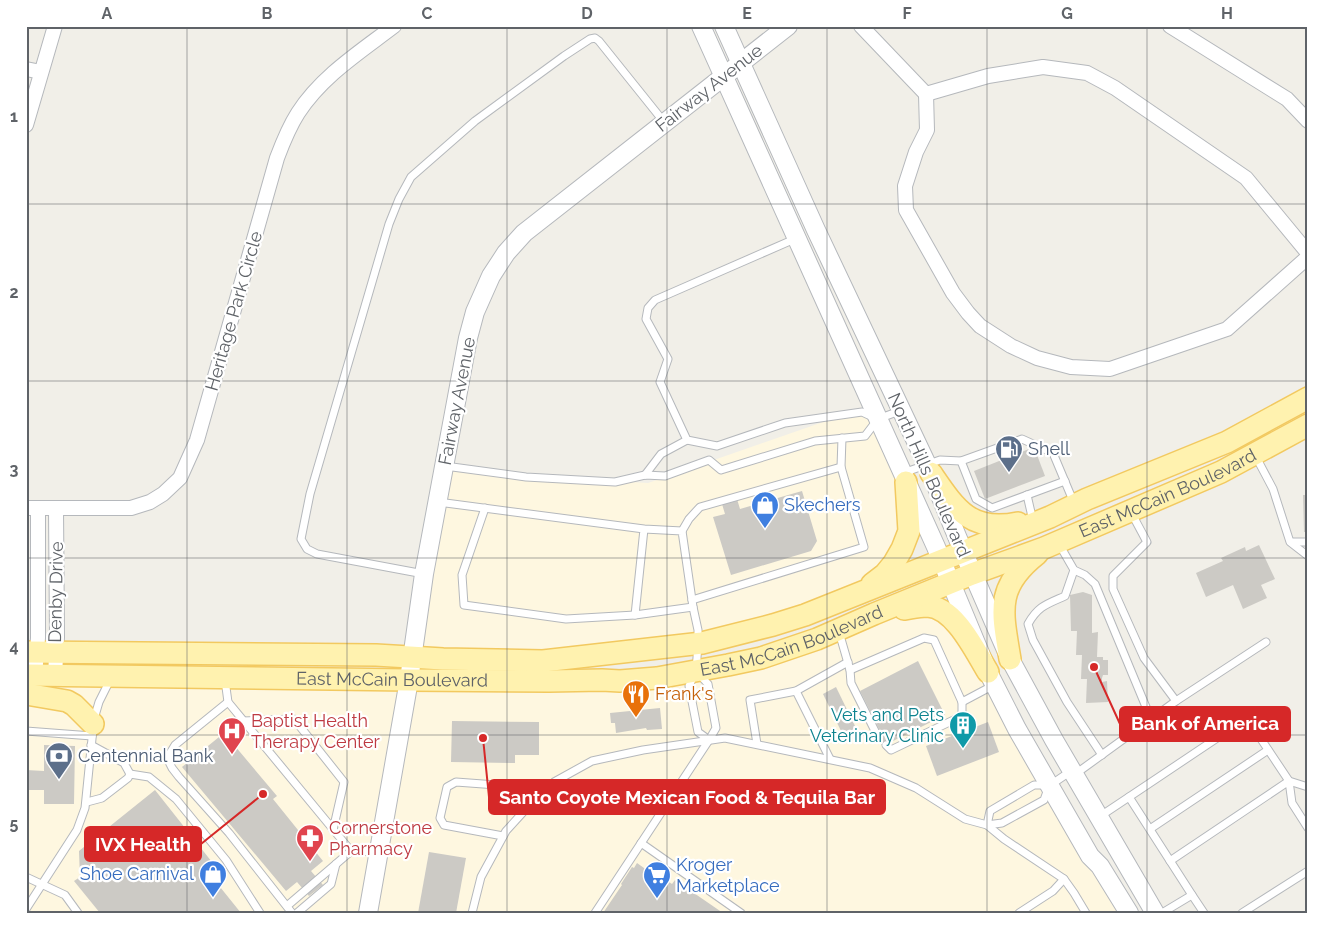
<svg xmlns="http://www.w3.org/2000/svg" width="1334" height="939" viewBox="0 0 1334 939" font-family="Raleway,sans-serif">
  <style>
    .commercial { fill: #fef7e0 }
    .building { fill: #cccac5 }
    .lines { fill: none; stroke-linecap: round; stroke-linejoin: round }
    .service-casing { stroke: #b5b8bc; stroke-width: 9 }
    .minor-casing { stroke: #b5b8bc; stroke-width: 16 }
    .tertiary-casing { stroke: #b5b8bc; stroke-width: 20 }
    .primary-casing { stroke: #f2c960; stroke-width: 24 }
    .service { stroke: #fff; stroke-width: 7 }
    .minor { stroke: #fff; stroke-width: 14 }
    .tertiary { stroke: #fff; stroke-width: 18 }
    .primary { stroke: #fff2af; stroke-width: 21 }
    .grid { fill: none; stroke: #5f6368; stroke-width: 1; stroke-opacity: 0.55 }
    .labels { text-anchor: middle; stroke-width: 4.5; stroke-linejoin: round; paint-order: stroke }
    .street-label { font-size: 18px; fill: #5f6368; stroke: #fff }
    .service-label { font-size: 18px; fill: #4e5e75; stroke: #fff; text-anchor: start }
    .shop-label { font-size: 18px; fill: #366cbe; stroke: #fff; text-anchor: start }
    .food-label { font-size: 18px; fill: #c56008; stroke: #fff; text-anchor: start }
    .culture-label { font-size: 18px; fill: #0d838f; stroke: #fff; text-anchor: end }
    .health-label { font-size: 18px; fill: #be3a42; stroke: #fff; text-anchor: start }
    .leader { fill: none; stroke: #d62828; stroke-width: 2 }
    .callout-dot { fill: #d62828; stroke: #fff; stroke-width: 2 }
    .callout { fill: #d62828; stroke: #d62828; stroke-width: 2 }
    .callout-label { font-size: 19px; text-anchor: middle; font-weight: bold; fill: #fff }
    .neatline { fill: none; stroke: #5f6368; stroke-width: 2 }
    .grid-label { font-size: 16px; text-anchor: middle; font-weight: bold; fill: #5f6368 }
  </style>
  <rect width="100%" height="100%" fill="#f1efe8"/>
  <g class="commercial">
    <path d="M872,405L903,473L902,549L885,574L702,643L412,657L443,471L648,483Z"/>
    <path d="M928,606L959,625L1129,913H26V675L691,672Z"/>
  </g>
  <g class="building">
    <path d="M1034,447L1045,476L985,499L974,471Z"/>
    <path d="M802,491L817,541L811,551L731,575L713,517L725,514L722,504L737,499L740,509Z"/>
    <path d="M1303,495H1308V532H1304Z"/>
    <path d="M1259,545L1275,579L1261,585L1267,598L1243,609L1233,585L1206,597L1196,573L1223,561L1221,558L1245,547L1246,551Z"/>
    <path d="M1083,592L1092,595V633L1098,632L1097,657H1103V660H1108V675H1103L1102,678V682L1107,681L1108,702L1086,703L1087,679H1081L1082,655H1076L1077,631H1071L1070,595Z"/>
    <path d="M918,661L945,715L883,746L877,740L882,735L860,691Z"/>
    <path d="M836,687L856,728L843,735L823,694Z"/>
    <path d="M660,708L662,729L647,730L646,728L616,733L615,723H611L610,713Z"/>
    <path d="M452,721L539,722V755H515V763L451,762Z"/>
    <path d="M988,722L999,752L937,776L926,746Z"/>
    <path d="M224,733L277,796L273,799L323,861L311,871L323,885L309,896L297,882L286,891L182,767Z"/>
    <path d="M44,745L75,746L74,804H44V790H26V770L44,771Z"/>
    <path d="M155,790L223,876L216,882L241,913H100L74,881L80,877L79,851Z"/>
    <path d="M429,852L466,858L456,913H418Z"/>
    <path d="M637,863L658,878L660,876L672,884L675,880L723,913H603L622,885L621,884L632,867L634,868Z"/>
  </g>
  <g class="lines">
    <g class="service-casing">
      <g id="service">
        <path d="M797,238L655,300L648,308L646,319L668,359L660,382L687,440L717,446L785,423L862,412L875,418"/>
        <path d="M1255,455L1273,489L1290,542L1308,556"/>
        <path d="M961,461L976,499L992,508L1065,481"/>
        <path d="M445,466L526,477L615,482L645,475L665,476L709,460L721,470L815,441L865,436L878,419L902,410"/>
        <path d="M903,473L940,460L961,461L1022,439L1053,453L1074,503"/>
        <path d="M645,475L661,454L687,440"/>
        <path d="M1027,495L1033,521"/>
        <path d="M438,502L644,529L635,615L693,607L682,531L644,529"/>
        <path d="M485,508L462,575L464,605L566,619L635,615"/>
        <path d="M1132,514L1147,542L1113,576V589L1144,658L1176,701"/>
        <path d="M682,531L689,519L700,507L841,467"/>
        <path d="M1291,542H1308"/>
        <path d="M1059,544L1074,570L1085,575L1095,584L1151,719"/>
        <path d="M1074,570L1065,596C1047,604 1038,606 1028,624L1033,640L1067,702L1102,755"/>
        <path d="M424,574L317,554L307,549L301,539L310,494L389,224L399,199L411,177L475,121L564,56L590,39L595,38L599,41L664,122"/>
        <path d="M692,600L864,547L841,467L842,438"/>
        <path d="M693,607L698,630V644L696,671L689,686L698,732L709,740L716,728L708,684L698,673"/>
        <path d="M839,632L850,670L924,638L934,640L962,702L994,685"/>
        <path d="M850,670L851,683L879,739"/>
        <path d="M225,680L228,702L351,851L378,852"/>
        <path d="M796,691L830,759"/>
        <path d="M228,702L175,745L167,758L172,768L179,777L229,833L292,913"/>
        <path d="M243,721L294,719L344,782L333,830"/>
        <path d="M26,731L92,736"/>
        <path d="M757,744L750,700L796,691L848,662"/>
        <path d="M886,745L891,750L962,716V702"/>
        <path d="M130,774L149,777L176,799L226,860L260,913"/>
        <path d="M1074,775L1176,701L1266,642"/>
        <path d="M1046,785H1034L990,811L987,825L1002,823L1044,800L1049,786L1071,771"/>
        <path d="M87,802L102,798L128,778L130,774L124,763L91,745"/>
        <path d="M1099,817L1129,797"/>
        <path d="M1150,829L1268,750"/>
        <path d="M503,836L444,825L440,818L447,787L456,782L511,786L537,797"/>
        <path d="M641,843L741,913"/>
        <path d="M1170,861L1289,781L1292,803L1308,828"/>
        <path d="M26,877L65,895L78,913"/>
        <path d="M1192,895L1204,913"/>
        <path d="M287,906L336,864"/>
        <path d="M26,909L77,830L85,808L94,719L99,702L110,680"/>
        <path d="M297,913L331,884L336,864L351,851"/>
        <path d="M472,913L481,877L506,831L537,797L554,782L592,761L643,750L725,738L870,768L916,788L965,819L987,825L1004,839L1064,879L1074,893L1086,913"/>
        <path d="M595,913L709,740"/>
        <path d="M1019,913L1053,891L1064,879"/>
        <path d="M1162,913L1192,895L1129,797L1247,718L1289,781L1308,787"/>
        <path d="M1242,913L1308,871"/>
      </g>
    </g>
    <g class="minor-casing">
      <g id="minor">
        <path d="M861,26L926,94L988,76L1043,67L1087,73L1115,88L1246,178L1308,253"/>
        <path d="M1170,26L1287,99L1308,121"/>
        <path d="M26,69L41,72"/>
        <path d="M926,94L927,130L916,152L905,186L906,210L953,293L968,313L980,326L1011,346L1037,358L1071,367L1110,369L1227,329L1308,257"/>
        <path d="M26,125L55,26"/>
        <path d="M26,508H131L150,502L163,494L180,478L197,440L277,158C283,142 289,127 298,113C322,76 360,52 394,26"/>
        <path d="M35,676L38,638V508"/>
        <path d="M55,676L57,637L56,509"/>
      </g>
    </g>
    <g class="tertiary-casing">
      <g id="tertiary">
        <path d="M701,26L936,547L988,672L1017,729L1090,856L1100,866L1129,913"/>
        <path d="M724,26L816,230L931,473L963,551L1010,659L1054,740L1155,913"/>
        <path d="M368,913L409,680L424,574L468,338L475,312L491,276L506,253L524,233L788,26"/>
      </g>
    </g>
    <g class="primary-casing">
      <g id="primary">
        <path d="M931,473C955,508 970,533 1018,523"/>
        <path d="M872,584L885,574L894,563L902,549L909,531L906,482"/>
        <path d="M904,609C911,608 919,606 927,606C955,607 975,651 988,672"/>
        <path d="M26,652L376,655L443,659L543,661L702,643L773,625L805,615L1050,517L1087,499L1227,442L1308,398"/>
        <path d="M1010,659C1002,611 995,587 1037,554"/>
        <path id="s1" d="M26,675L409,680L549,681L602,680L620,681L657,678L728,665L761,658L817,639L874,614L972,574L1044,548L1221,472L1308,425"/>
        <path d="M26,694L67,701L74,705L93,724"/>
      </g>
    </g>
    <use href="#service" class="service"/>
    <use href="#minor" class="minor"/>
    <use href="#tertiary" class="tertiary"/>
    <use href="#primary" class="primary"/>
  </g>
  <path class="grid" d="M187,26V913M347,26V913M507,26V913M667,26V913M827,26V913M987,26V913M1147,26V913M26,204H1308M26,381H1308M26,558H1308M26,735H1308"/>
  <defs>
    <g id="fuel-pin" transform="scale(1.4375)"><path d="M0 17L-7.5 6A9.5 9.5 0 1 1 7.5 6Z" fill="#5c6f8a" stroke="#fff"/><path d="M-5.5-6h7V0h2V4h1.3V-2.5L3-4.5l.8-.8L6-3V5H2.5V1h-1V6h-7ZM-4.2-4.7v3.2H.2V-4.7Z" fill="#fff"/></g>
    <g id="shop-pin" transform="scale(1.4375)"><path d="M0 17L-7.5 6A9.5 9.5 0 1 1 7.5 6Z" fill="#3f7fe0" stroke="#fff"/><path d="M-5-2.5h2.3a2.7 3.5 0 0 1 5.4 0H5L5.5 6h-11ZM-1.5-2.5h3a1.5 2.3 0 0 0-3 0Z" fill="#fff"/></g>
    <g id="restaurant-pin" transform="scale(1.4375)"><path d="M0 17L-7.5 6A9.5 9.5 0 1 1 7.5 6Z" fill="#e8710a" stroke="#fff"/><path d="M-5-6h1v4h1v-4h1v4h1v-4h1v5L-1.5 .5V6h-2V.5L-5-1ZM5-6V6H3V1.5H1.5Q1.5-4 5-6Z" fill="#fff"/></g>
    <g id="building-pin" transform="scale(1.4375)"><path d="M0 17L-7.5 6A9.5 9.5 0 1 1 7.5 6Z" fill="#0f9aa8" stroke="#fff"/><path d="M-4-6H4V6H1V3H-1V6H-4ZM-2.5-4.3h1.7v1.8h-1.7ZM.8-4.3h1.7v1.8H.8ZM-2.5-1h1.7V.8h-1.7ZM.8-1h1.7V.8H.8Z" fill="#fff"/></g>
    <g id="hospital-pin" transform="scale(1.4375)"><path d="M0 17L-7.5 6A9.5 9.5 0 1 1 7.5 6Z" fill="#e0444e" stroke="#fff"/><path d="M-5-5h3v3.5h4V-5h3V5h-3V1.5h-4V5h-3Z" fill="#fff"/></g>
    <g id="bank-pin" transform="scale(1.4375)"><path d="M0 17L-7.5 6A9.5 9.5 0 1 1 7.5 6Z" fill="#5c6f8a" stroke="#fff"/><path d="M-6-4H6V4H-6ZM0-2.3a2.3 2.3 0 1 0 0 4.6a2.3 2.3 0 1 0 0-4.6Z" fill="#fff"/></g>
    <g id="pharmacy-pin" transform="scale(1.4375)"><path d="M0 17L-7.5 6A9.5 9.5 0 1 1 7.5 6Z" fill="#e0444e" stroke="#fff"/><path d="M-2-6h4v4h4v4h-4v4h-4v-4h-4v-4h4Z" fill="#fff"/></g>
    <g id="supermarket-pin" transform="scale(1.4375)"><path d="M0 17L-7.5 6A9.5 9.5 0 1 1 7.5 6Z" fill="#3f7fe0" stroke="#fff"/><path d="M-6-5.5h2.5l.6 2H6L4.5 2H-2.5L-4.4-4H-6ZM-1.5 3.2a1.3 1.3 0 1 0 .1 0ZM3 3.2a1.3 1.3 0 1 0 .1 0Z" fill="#fff"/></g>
  </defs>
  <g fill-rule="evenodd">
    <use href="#fuel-pin" x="1009" y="449"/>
    <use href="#shop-pin" x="765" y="505"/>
    <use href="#restaurant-pin" x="636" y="694"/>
    <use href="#building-pin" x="963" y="725"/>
    <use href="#hospital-pin" x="232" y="731"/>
    <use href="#bank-pin" x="59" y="756"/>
    <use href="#pharmacy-pin" x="310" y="838"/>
    <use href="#shop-pin" x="213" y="874"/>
    <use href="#supermarket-pin" x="657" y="875"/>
  </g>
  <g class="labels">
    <g class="street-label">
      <text transform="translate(709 88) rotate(-38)" y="6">Fairway Avenue</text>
      <text transform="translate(234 311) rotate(-74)" y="6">Heritage Park Circle</text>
      <text transform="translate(457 401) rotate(-79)" y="6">Fairway Avenue</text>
      <text transform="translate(929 475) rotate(66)" y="6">North Hills Boulevard</text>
      <text dy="6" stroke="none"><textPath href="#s1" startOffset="1176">East McCain Boulevard</textPath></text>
      <text transform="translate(56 592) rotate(-89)" y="6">Denby Drive</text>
      <text dy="6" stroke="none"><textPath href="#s1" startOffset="771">East McCain Boulevard</textPath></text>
      <text dy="6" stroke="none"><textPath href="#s1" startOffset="366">East McCain Boulevard</textPath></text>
    </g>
    <g class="service-label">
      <text x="1028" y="455">Shell</text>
      <text x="78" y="762">Centennial Bank</text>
    </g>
    <g class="shop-label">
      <text x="784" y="511">Skechers</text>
      <text x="676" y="871">Kroger<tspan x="676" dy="21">Marketplace</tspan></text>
      <text x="194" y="880" text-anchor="end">Shoe Carnival</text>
    </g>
    <g class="food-label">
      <text x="655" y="700">Frank's</text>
    </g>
    <g class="culture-label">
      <text x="944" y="721">Vets and Pets<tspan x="944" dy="21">Veterinary Clinic</tspan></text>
    </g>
    <g class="health-label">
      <text x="251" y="727">Baptist Health<tspan x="251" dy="21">Therapy Center</tspan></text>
      <text x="329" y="834">Cornerstone<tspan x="329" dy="21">Pharmacy</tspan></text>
    </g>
  </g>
  <path class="leader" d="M1094 667L1120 724M483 738L489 797M263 794L201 844"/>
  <g class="callout-dot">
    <circle cx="1094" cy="667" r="5"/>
    <circle cx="483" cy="738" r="5"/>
    <circle cx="263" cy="794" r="5"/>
  </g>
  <g class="callout">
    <rect x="1120" y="707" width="170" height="34" rx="5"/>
    <rect x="489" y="780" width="396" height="34" rx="5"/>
    <rect x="85" y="827" width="116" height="34" rx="5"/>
  </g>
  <g class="callout-label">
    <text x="1205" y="730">Bank of America</text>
    <text x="687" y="804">Santo Coyote Mexican Food &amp; Tequila Bar</text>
    <text x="143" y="851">IVX Health</text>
  </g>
  <rect width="1334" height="939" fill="none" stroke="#ffffff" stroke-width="55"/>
  <rect x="28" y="28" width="1278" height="884" class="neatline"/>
  <g class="grid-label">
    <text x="107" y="19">A</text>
    <text x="267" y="19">B</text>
    <text x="427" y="19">C</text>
    <text x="587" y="19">D</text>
    <text x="747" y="19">E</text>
    <text x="907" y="19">F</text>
    <text x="1067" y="19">G</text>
    <text x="1227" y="19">H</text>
    <text x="14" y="122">1</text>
    <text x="14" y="298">2</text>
    <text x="14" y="475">3</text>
    <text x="14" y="652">4</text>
    <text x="14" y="829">5</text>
  </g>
</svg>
